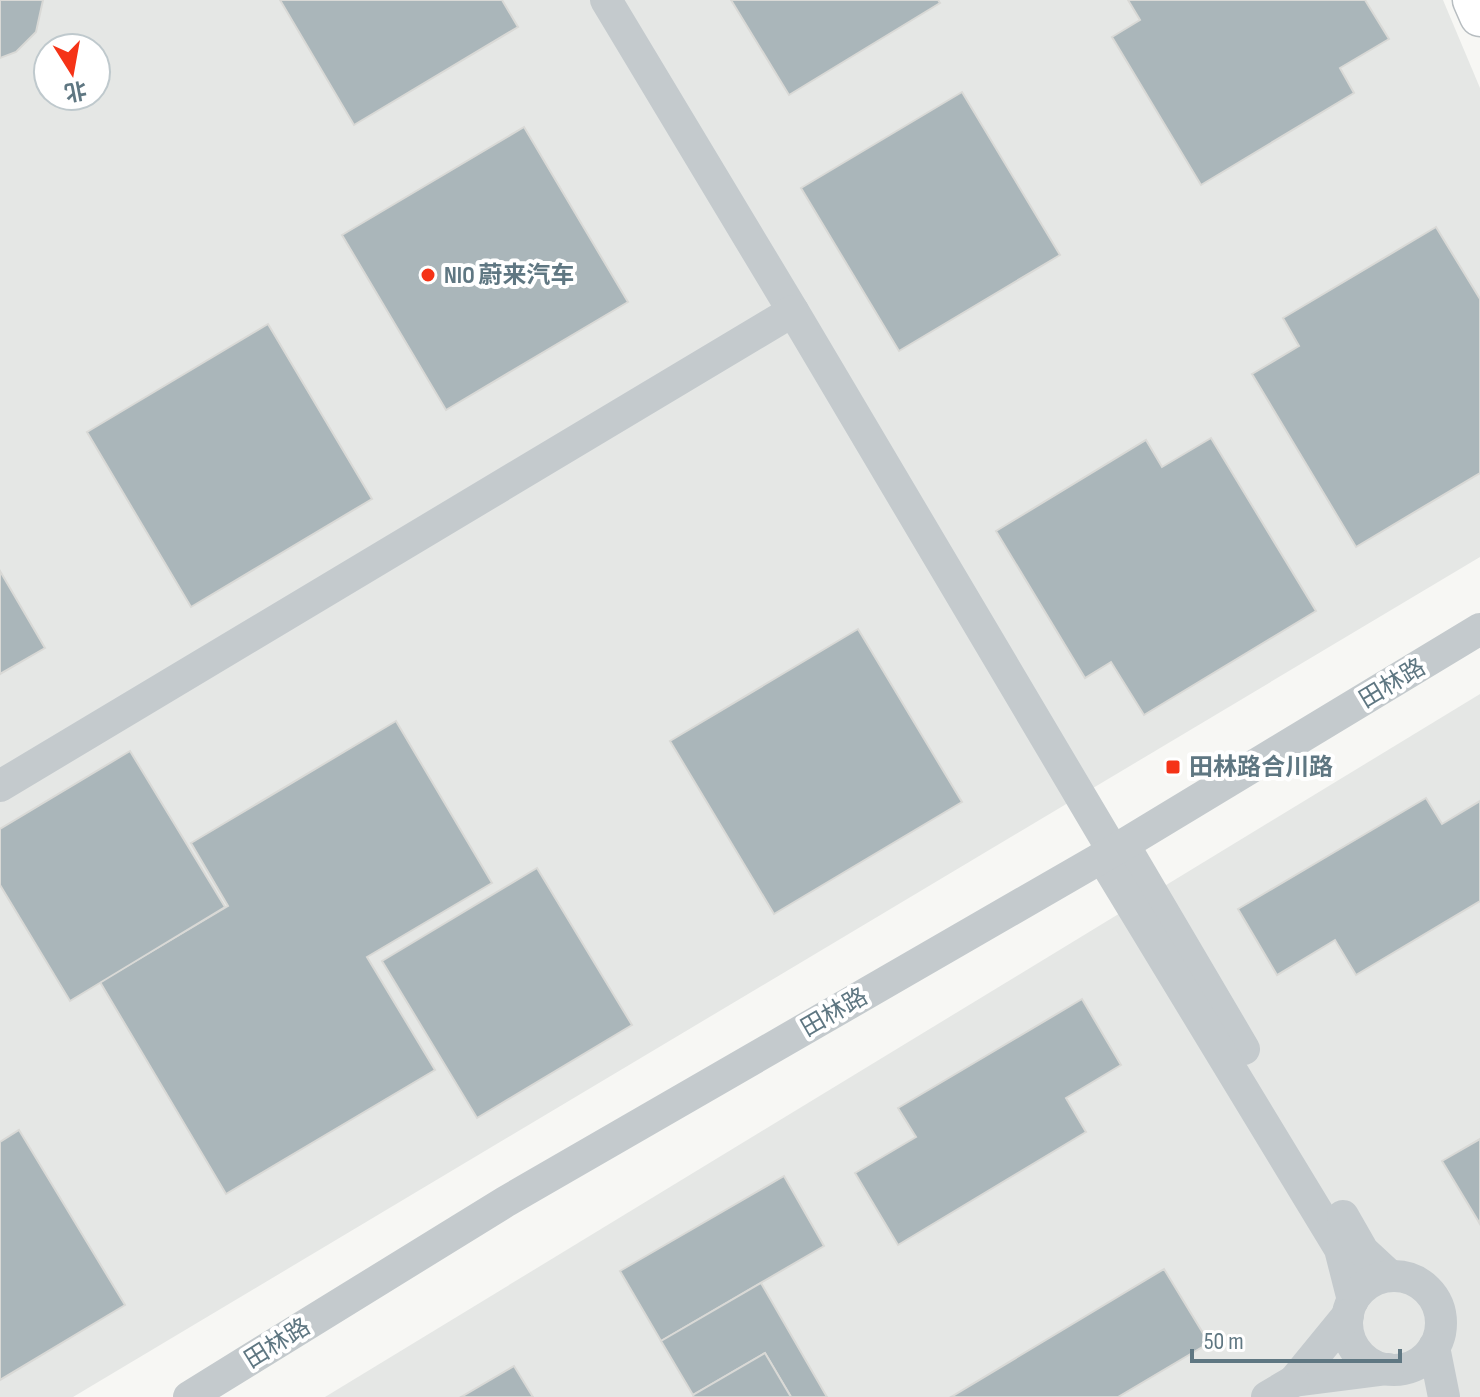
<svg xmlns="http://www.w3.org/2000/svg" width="1480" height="1397" viewBox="0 0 1480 1397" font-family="'Sofia Sans Condensed','Noto Sans SC',sans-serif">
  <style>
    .built { fill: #e5e7e5; fill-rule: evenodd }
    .building { fill: #aab6ba; stroke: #d9d9d6; stroke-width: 2 }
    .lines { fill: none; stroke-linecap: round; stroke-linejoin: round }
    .major-casing { stroke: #b7bdc0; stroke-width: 43 }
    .minor { stroke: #c4cacd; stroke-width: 32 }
    .major { stroke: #fff; stroke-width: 40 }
    .poi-dot { fill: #f53317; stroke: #fff; stroke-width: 3 }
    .labels { text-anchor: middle; stroke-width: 8; stroke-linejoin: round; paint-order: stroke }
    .poi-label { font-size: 24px; font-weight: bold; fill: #5f7782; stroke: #fff; text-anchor: start }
    .street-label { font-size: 24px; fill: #5f7782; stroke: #fff }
  </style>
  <rect width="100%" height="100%" fill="#f7f7f4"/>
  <g class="built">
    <path d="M0,0H1443L1480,88V557L73,1397H0ZM48,48H96V96H48Z"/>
    <path d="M1480,694V1397H325Z"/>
  </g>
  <g class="building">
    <path d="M0,0H43L36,32L16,52L0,58Z"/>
    <path d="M280,0H502L518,27L354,125Z"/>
    <path d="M731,0H938L940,3L789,95Z"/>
    <path d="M1128,0H1365L1389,39L1340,68L1354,93L1201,185L1112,37L1140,20Z"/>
    <path d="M962,92L1060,255L899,351L801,188Z"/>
    <path d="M524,127L628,302L446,410L342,235Z"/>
    <path d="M1436,227L1480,299V473L1356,547L1252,374L1299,346L1283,318Z"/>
    <path d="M268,324L372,499L191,607L87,432Z"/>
    <path d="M1211,438L1316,611L1144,715L1111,662L1085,678L996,531L1146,440L1162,467Z"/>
    <path d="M0,571L45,648L0,674Z"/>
    <path d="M858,629L962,802L774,914L670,741Z"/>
    <path d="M396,721L492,883L367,957L435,1070L226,1194L100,982L228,906L191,843Z"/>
    <path d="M130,751L225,907L70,1001L0,885V829Z"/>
    <path d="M1426,798L1442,824L1480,801V901L1356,975L1335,940L1277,975L1238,909Z"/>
    <path d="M537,868L632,1025L477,1118L382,961Z"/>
    <path d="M1082,999L1121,1065L1066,1098L1086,1132L898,1245L855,1173L916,1137L898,1108Z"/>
    <path d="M19,1130L125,1305L0,1380V1142Z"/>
    <path d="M1480,1139V1224L1442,1161Z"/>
    <path d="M784,1176L824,1246L661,1341L620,1271Z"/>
    <path d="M1164,1269L1209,1343L1118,1397H951Z"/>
    <path d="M761,1283L827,1397H791L765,1353L693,1395L661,1341Z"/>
    <path d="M765,1353L791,1397H694L693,1395Z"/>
    <path d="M514,1366L533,1397H461Z"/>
  </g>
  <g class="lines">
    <g class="major-casing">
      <path id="major" d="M1473,0L1480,16"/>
    </g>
    <g class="minor">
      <path d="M606,0L793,311"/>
      <path d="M0,786L793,311L1113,851"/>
      <path d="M1124,845L1244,1049"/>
      <path d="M1102,857L1340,1249L1353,1300"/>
      <path d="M1343,1216L1363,1251L1390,1276"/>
      <circle cx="1394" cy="1323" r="47"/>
      <path d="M1348,1315L1294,1381L1388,1369"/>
      <path d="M1434,1347L1444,1397"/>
      <path d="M189,1397L505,1202L1113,851L1480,629"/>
      <path d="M1267,1397L1294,1381"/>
    </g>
    <use href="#major" class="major"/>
  </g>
  <g class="poi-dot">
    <circle cx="428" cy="275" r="8"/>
    <rect x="1165" y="759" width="16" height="16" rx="4"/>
  </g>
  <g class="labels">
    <g class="poi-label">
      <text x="444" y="283">NIO 蔚来汽车</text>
      <text x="1189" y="775">田林路合川路</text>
    </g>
    <g class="street-label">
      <text transform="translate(1392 683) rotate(-31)" y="8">田林路</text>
      <text transform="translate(834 1012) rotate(-30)" y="8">田林路</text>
      <text transform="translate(277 1343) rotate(-32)" y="8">田林路</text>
    </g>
  </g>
  <g transform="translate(72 72) rotate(169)"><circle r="38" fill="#ffffff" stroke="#bfc9cd" stroke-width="2"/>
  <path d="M0-6L14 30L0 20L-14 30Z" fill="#f53317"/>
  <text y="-12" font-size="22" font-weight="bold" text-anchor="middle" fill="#5f7782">北</text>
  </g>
  <path d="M1192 1349v12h208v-12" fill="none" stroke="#5f7782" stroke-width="4"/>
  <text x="1204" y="1349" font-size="24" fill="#5f7782" stroke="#ffffff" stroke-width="6" paint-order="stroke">50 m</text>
</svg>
